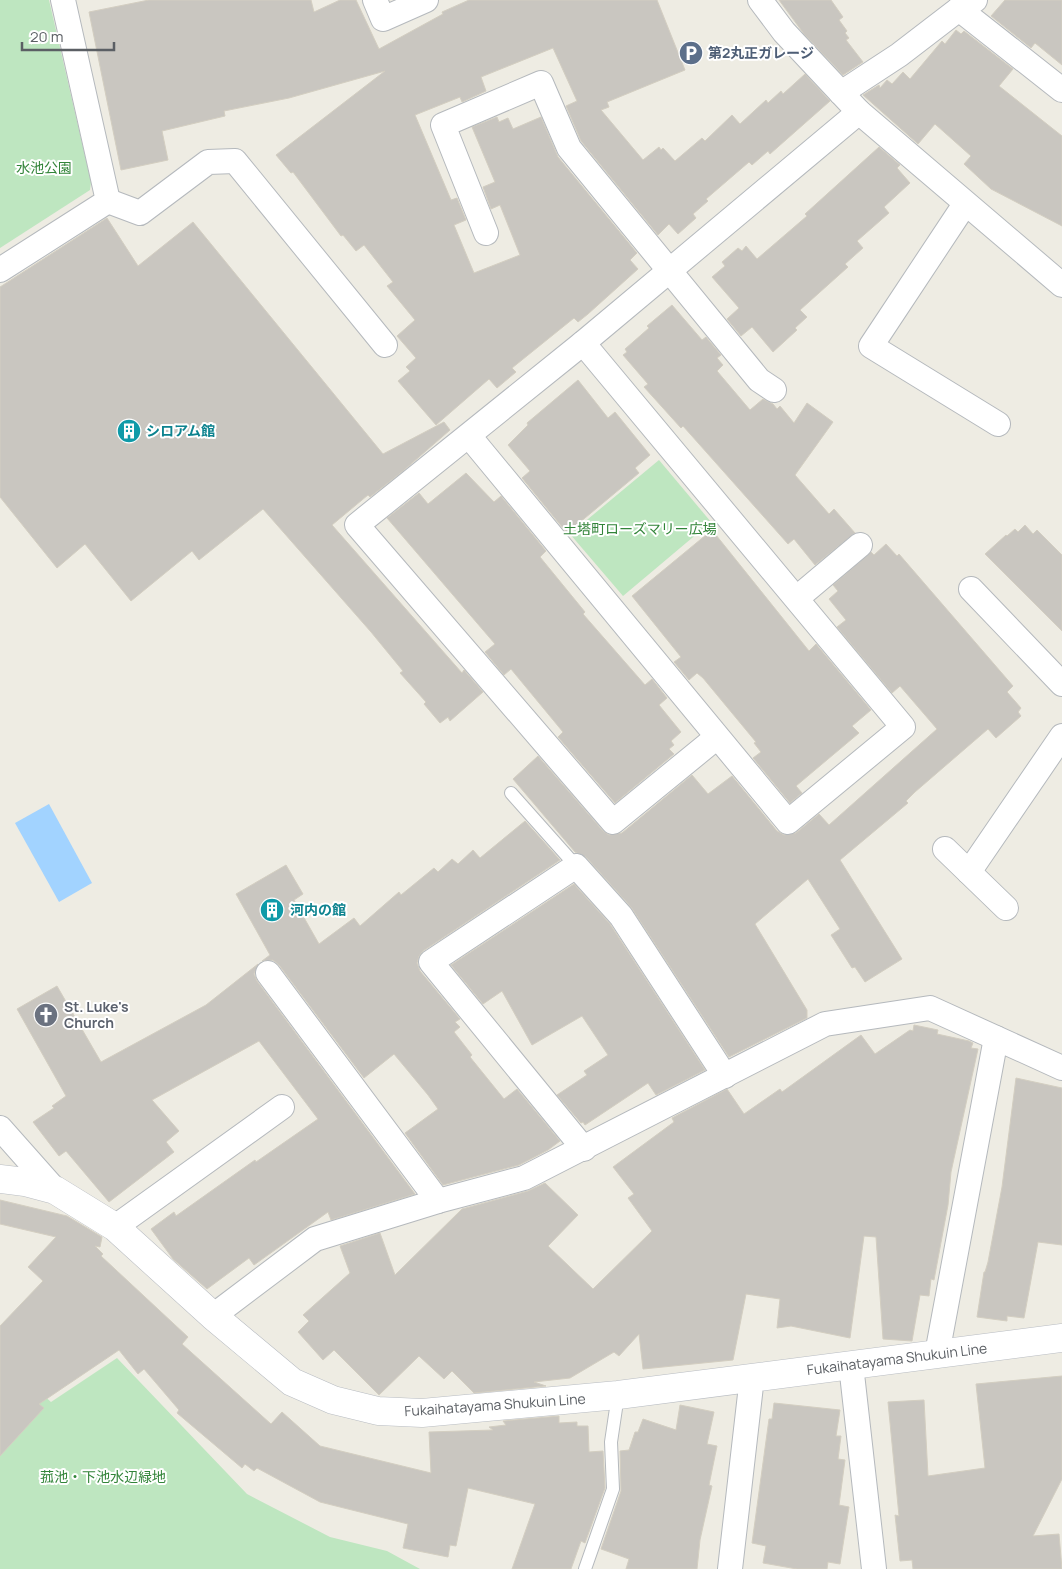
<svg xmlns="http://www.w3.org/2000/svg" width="1062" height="1569" viewBox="0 0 1062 1569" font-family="Manrope,'Noto Sans JP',sans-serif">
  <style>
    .green { fill: #bee6c0 }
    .water { fill: #a2d3ff }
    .building { fill: #c9c6c0; stroke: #d3cec1 }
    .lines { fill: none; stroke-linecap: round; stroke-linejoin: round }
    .service-casing { stroke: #b5b9bd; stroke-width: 14 }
    .minor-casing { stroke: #b5b9bd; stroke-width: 26 }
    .secondary-casing { stroke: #b8bcc2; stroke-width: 29 }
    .service { stroke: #fff; stroke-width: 12 }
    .minor { stroke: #fff; stroke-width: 24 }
    .secondary { stroke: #fff; stroke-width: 28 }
    .labels { text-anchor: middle; stroke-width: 4; stroke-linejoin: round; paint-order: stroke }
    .service-label { font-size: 14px; font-weight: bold; fill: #4e5e75; stroke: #fff; text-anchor: start }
    .park-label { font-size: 14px; fill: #328439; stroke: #fff }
    .culture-label { font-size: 14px; font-weight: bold; fill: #0d838f; stroke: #fff; text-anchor: start }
    .worship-label { font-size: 14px; font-weight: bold; fill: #5b616d; stroke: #fff; text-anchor: start }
    .street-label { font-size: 14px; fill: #5b5f64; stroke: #fff }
  </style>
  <rect width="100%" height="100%" fill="#eeece3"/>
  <g class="green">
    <path d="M0,0H49L91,182L90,190L0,248Z"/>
    <path d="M659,460L711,522L623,596L570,534Z"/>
    <path d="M0,1356L51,1402L117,1358L247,1494L330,1537L387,1551L420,1569H0Z"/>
  </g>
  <path class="water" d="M49,804L92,883L59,902L15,823Z"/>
  <g class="building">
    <path d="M149,0H311L314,12L340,0H356L379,49L443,14L442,12L469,0H657L685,70L607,102L609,107L601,110L643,160L659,147L661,150L663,148L675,161L702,138L705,141L732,115L740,124L766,100L768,103L781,91L783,94L805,74L830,101L770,154L768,151L752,165L749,162L706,199L708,201L693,214L696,218L678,234L669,224L658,235L581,141L566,106L577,101L553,48L481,77L486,91L462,102L460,97L415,115L451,200L457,198L466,220L454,225L474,273L520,255L500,205L491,209L483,187L495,182L472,127L497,117L499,122L508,118L513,129L541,117L558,157L637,253L630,260L638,269L588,314L578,322L574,318L512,368L516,372L497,388L489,379L436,425L398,381L410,371L406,367L416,358L397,336L415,320L387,286L393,282L364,245L356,251L343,235L341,236L293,172L291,173L276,155L385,71L289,98L224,111L225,116L162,131L168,160L121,170L89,12Z"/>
    <path d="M779,0H831L843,17L839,20L847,31L845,33L849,38L846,40L863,62L843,75L804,34Z"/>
    <path d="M1005,0H1062V65L1035,43L1031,48L991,16Z"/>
    <path d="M956,30L961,34L964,31L1013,69L999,86L1062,136V226L991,189L964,164L971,156L935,124L918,144L863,95L879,85L880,88L887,80L892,84L903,72L910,79L942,41L945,44Z"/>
    <path d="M879,147L900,165L897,168L910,183L884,207L889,213L857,241L863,248L845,264L848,267L800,310L807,317L795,328L797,330L773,352L752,327L741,336L727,319L739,308L712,277L725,266L722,262L738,248L742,251L746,246L757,259L807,216L805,214Z"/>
    <path d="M107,218L138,266L193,222L383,454L444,422L450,430L403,471L370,497L368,495L332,525L462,673L464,670L483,692L450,721L448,717L440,723L424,704L426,702L400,673L403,671L371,632L263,509L199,560L192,551L131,601L85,544L57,568L0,497V287Z"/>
    <path d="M672,305L702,340L706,337L721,355L717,358L723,365L717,371L750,410L763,399L773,404L777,409L780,406L794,423L807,403L833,422L795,475L829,514L834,509L855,533L815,565L794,539L788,544L683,426L681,428L644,387L648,384L623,355L627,352L625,349L649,328L647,326Z"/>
    <path d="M578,380L608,418L615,412L650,455L635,468L639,473L567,533L522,478L530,471L508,445L528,425L527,423Z"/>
    <path d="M466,473L494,502L501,496L546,551L540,557L585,612L583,614L645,685L652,679L667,698L659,705L681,732L671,741L674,745L669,749L674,754L615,803L558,737L563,732L511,669L504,675L485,652L495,644L387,518L419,493L428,504Z"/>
    <path d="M1025,525L1033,534L1037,530L1062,555V631L985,554L1006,535L1007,536L1015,529L1018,532Z"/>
    <path d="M712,530L809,651L816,644L871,710L852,726L859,733L796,786L802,793L790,803L753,758L761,752L754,743L756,742L703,678L697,673L689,680L674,662L681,657L632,596Z"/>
    <path d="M886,544L897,556L899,554L1013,686L1007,692L1021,708L1018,712L1021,716L996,738L988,729L915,792L906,801L908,803L840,860L902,959L865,982L855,967L852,968L831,935L840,929L808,879L755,924L807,1010V1018L729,1057L631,907L586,857L575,852L513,779L538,756L603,831L609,835L622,833L692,775L708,794L732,776L777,831L784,835L796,833L819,814L829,825L937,729L900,686L892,693L837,627L846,620L829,599L838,591L833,585L871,552L874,555Z"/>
    <path d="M525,821L560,860L423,951L419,956L417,963L420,971L460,1019L455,1022L460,1027L454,1032L472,1055L470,1057L504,1099L517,1089L560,1141L548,1150L519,1165L443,1185L405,1133L438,1109L428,1095L394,1054L364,1078L279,965L273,960L262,961L270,955L236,894L286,865L303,894L294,900L319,944L354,918L360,926L399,892L401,895L434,868L438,872L452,859L458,864L473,850L480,858Z"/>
    <path d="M574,884L610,924L705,1070L656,1095L648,1083L585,1125L583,1122L581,1123L557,1095L587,1075L584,1071L608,1055L582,1016L532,1045L502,991L483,1004L451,965Z"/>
    <path d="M258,964L254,974L257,981L415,1194L331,1220L328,1212L254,1265L249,1258L207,1289L173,1259L151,1229L174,1212L176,1216L255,1160L256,1162L318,1119L259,1041L152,1100L179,1131L166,1142L174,1152L109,1202L66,1151L59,1156L33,1122L54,1108L52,1106L66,1096L17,1009L57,986L101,1062L206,1005Z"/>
    <path d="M914,1025L938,1030L937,1034L969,1041L973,1043L971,1048L978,1049L951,1172L948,1205L934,1280L931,1279L929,1296L920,1295L912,1341L883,1339L876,1237L864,1236L850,1338L791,1326L777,1328L780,1299L746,1294L733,1360L643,1369L639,1334L619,1356L614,1352L570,1378L534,1382L546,1386L474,1393L452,1371L444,1379L419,1356L379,1395L334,1350L323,1360L298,1332L309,1321L303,1315L350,1273L340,1246L380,1233L395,1275L462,1209L528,1191L545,1183L578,1215L548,1246L593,1289L652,1231L628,1198L634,1194L613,1167L674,1122L672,1118L727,1089L744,1114L780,1089L782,1092L861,1035L875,1054L910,1030L913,1031Z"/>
    <path d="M1016,1078L1062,1088V1245L1038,1242L1024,1318L1007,1316V1321L977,1317L984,1272H985L988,1262L1002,1187Z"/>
    <path d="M0,1200L67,1216L102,1237L100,1247L95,1246L103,1254L101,1256L188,1337L182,1344L271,1424L282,1412L320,1446L431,1473L429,1432L493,1430L489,1427L506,1425L503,1421L559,1416V1423L577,1422V1426H588L589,1452L603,1451L605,1488L585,1543L581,1541L571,1569H512L535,1504L468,1488L456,1546L450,1545L448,1557L403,1548L408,1524L320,1502L257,1468L254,1471L245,1464L242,1468L177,1413L179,1410L144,1369L138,1374L119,1350L39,1404L44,1408L0,1456V1326L43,1281L28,1267L56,1237L0,1224Z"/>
    <path d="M1062,1376V1479L1033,1536L1059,1534L1062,1569H913L912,1560L900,1561L895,1515L899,1516L888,1402L924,1400L928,1476L985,1468L976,1384Z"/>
    <path d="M774,1403L840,1410L836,1436H841L838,1459L845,1460L839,1505L849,1507L840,1564L828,1562L827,1569H797L763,1563L766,1546L752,1543L769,1419H772Z"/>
    <path d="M680,1405L714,1412L707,1444L717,1446L709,1485L712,1486L700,1540L697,1569H626L629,1559L601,1549L621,1491L620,1451L629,1450L635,1432H638L643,1419L676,1430Z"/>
  </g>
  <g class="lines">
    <g class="service-casing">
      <g id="service">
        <path d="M511,793L576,866"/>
        <path d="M585,1569L613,1489L611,1442L618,1395"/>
      </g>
    </g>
    <g class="minor-casing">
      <g id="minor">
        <path d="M375,0L383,19L426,0"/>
        <path d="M760,0L784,32L859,112L1062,285"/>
        <path d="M959,9L1062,90"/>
        <path d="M841,93L899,55L959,9L975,0"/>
        <path d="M108,201L140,213L208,162L235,161L385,345"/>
        <path d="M965,204L871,346L998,424"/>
        <path d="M486,233L443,125L541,83L569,148L759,380L774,390"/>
        <path d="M0,270L108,201L63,0"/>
        <path d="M469,436L788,822L903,727L583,343"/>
        <path d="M971,589L1062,684"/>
        <path d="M797,598L860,545"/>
        <path d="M717,737L613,822L357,525L583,343L859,112"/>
        <path d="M945,849L1006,908"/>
        <path d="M969,872L1062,736"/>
        <path d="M268,973L438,1201"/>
        <path d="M0,1128L55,1190"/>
        <path d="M584,1149L431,962L576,866L621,916L725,1076"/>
        <path d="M115,1227L282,1107"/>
        <path d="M213,1316L315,1239L438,1201L524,1178L825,1024L930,1008L1062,1068"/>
        <path d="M937,1354L996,1038"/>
        <path d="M851,1365L874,1569"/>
        <path d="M730,1569L752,1377"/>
      </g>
    </g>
    <g class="secondary-casing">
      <path id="secondary" d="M0,1179L25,1182L55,1190L115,1227L213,1316L292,1382L333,1400L378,1411L422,1413L618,1395L1062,1338"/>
    </g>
    <use href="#service" class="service"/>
    <use href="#minor" class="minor"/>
    <use href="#secondary" class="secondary"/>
  </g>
  <defs>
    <g id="parking-disc" transform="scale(1.25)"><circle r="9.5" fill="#5c6f8a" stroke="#fff"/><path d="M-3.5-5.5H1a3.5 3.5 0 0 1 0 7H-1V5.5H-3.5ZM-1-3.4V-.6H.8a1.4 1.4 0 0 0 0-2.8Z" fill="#fff"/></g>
    <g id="building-disc" transform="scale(1.25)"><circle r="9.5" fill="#0f9aa8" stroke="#fff"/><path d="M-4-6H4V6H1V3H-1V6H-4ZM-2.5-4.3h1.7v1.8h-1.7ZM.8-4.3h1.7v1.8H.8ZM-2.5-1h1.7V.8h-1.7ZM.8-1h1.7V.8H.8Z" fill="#fff"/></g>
    <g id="church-disc" transform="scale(1.25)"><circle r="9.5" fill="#6b7280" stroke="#fff"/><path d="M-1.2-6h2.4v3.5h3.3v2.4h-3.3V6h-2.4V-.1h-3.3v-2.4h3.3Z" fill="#fff"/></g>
  </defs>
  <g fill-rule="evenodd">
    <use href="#parking-disc" x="691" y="53"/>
    <use href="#building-disc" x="129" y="431"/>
    <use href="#building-disc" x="272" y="910"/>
    <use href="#church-disc" x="46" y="1015"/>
  </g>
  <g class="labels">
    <g class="service-label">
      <text x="708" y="58">第2丸正ガレージ</text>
    </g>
    <g class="park-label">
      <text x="44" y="173">水池公園</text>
      <text x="640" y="534">土塔町ローズマリー広場</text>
      <text x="103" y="1482">菰池・下池水辺緑地</text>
    </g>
    <g class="culture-label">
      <text x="146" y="436">シロアム館</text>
      <text x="290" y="915">河内の館</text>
    </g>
    <g class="worship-label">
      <text x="64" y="1012">St. Luke's<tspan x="64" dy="16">Church</tspan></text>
    </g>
    <g class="street-label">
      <text transform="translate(897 1359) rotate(-7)" y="5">Fukaihatayama Shukuin Line</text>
      <text transform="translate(495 1405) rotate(-4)" y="5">Fukaihatayama Shukuin Line</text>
    </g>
  </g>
  <path d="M22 42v8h92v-8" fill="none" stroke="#5b5f64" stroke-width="2.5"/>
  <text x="30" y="42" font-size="15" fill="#5b5f64" stroke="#ffffff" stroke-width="4" paint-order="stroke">20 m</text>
</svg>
